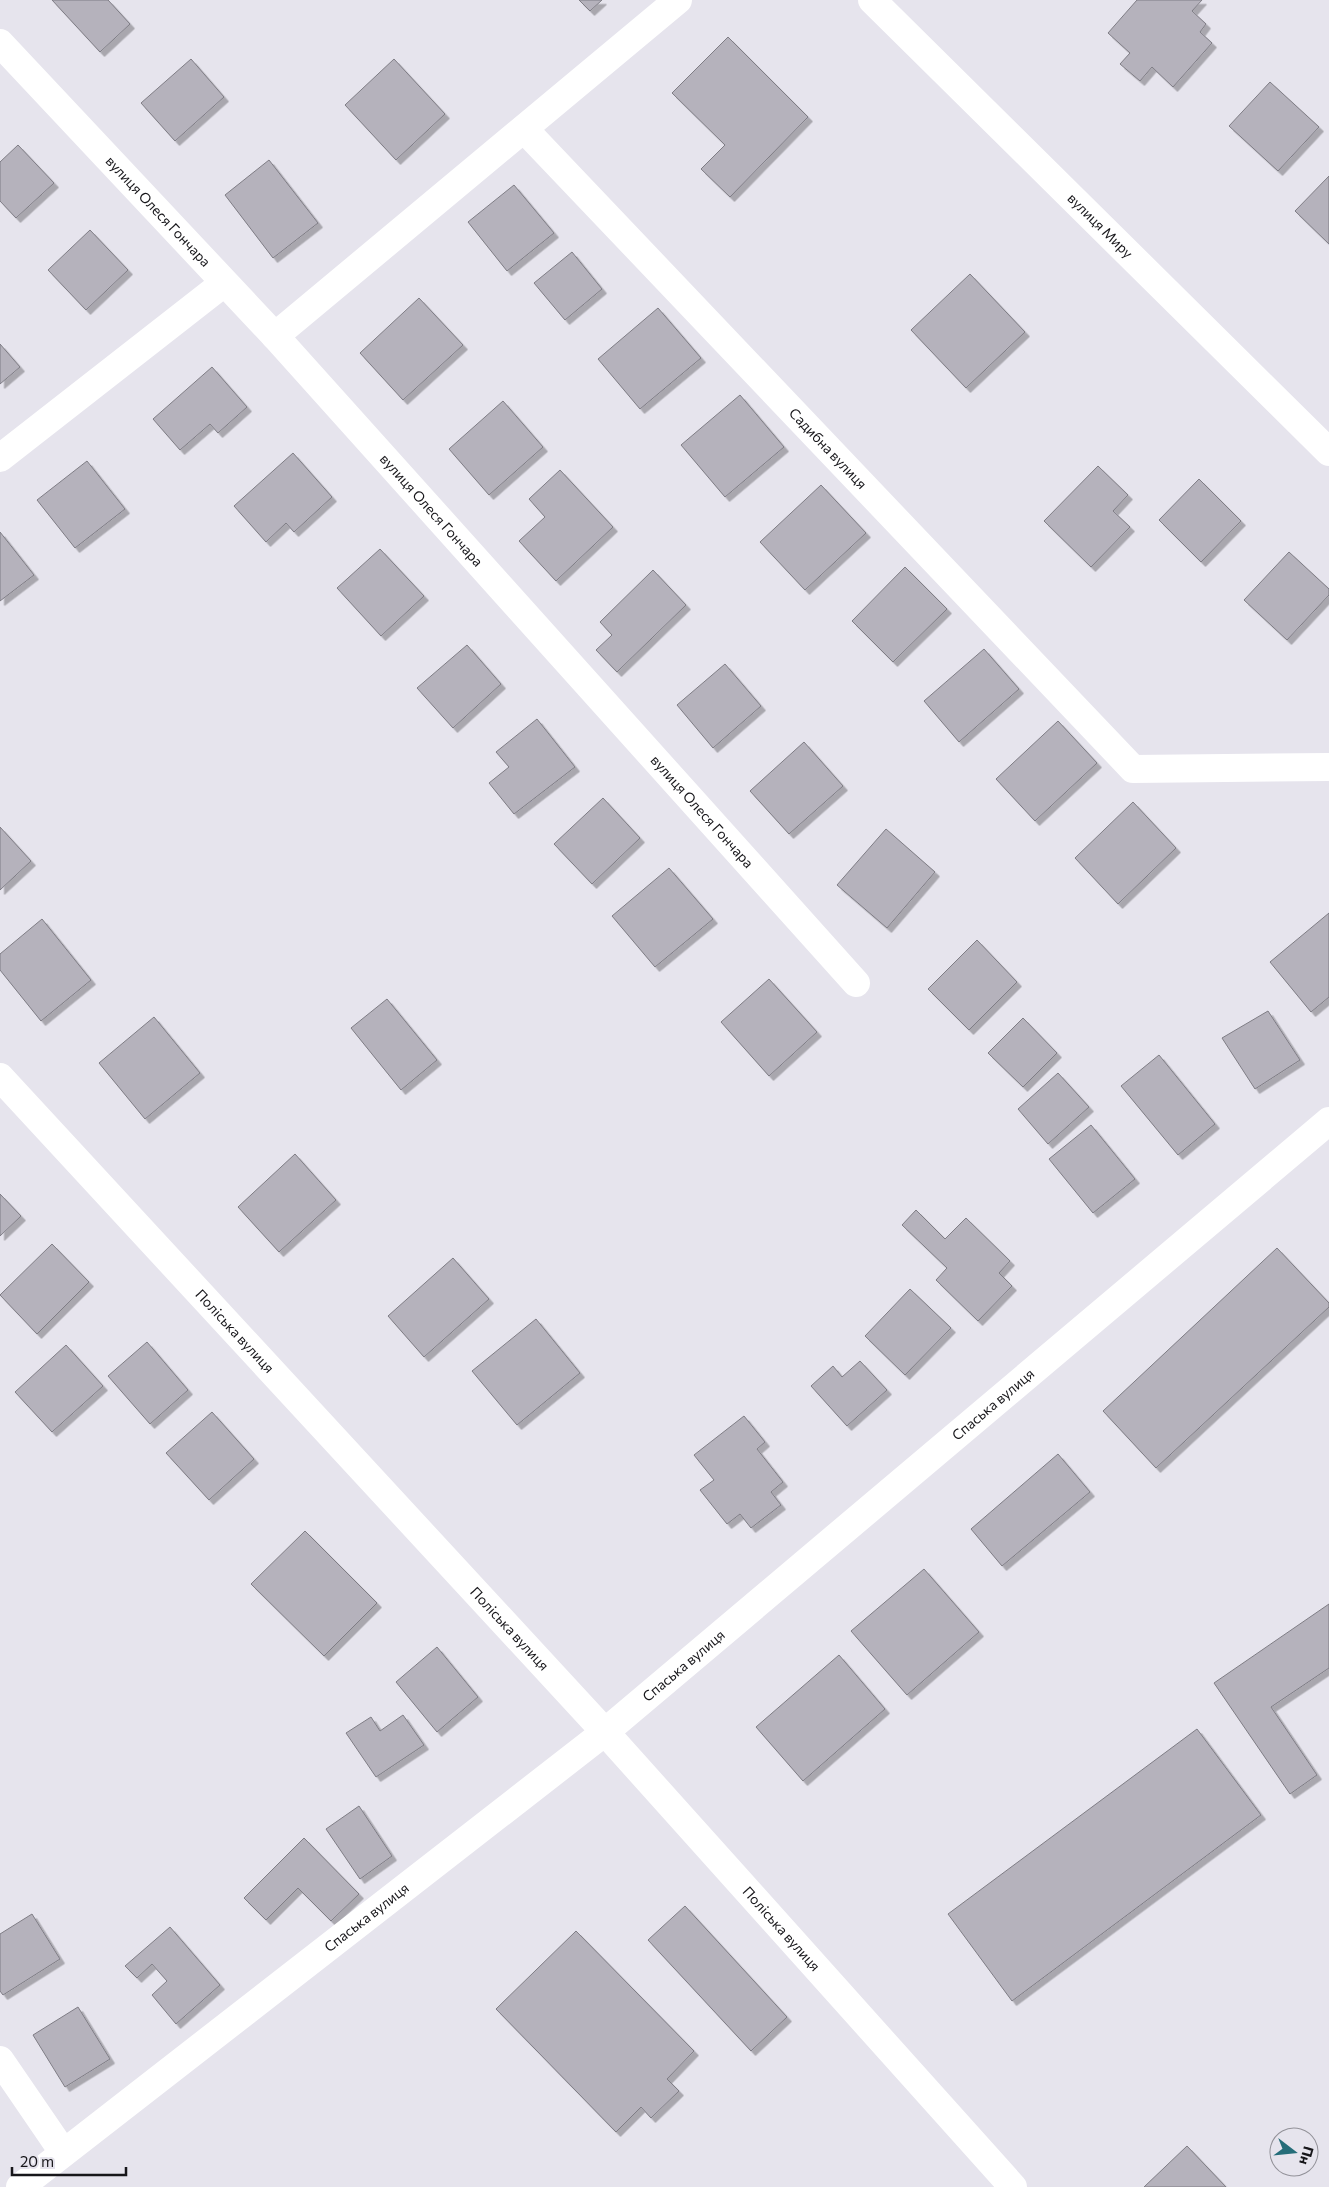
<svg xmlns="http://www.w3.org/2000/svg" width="1329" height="2187" viewBox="0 0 1329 2187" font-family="Commissioner,sans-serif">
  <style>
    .building { fill: #b5b2bc; stroke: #7f7d85; filter: url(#shadow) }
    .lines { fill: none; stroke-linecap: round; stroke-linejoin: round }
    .street { stroke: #fff; stroke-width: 28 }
    .secondary { stroke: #fff; stroke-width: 28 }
    .labels { text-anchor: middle; stroke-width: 4.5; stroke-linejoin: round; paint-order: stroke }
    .street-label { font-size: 14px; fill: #17161a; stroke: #e6e4ed }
  </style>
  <defs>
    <filter id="shadow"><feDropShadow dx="4.5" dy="4.5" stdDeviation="0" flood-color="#0004"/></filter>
  </defs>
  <rect width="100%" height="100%" fill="#e6e4ed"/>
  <g class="building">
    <path d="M52,0H108L130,24L100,52Z"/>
    <path d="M579,0H602L590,11Z"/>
    <path d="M1137,0H1202L1192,11L1206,24L1200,32L1212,43L1173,87L1152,67L1140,81L1120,64L1130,53L1108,33Z"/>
    <path d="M728,37L808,117L730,197L701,169L725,145L672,93Z"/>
    <path d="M191,59L224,97L175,141L141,103Z"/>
    <path d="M394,59L445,114L396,160L345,105Z"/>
    <path d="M1270,82L1319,127L1278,171L1229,126Z"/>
    <path d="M18,145L54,183L16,218L0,201V162Z"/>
    <path d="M269,160L318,223L273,258L225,195Z"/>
    <path d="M1329,176V244L1295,211Z"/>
    <path d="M514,185L554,233L507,271L468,222Z"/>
    <path d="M90,230L128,270L86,310L48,270Z"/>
    <path d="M572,252L602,289L565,320L534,283Z"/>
    <path d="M970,274L1025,332L966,388L911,330Z"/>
    <path d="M419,298L463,345L403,400L360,353Z"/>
    <path d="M658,308L701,358L640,409L598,359Z"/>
    <path d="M0,344L20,367L0,384Z"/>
    <path d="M212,367L247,407L218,433L210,424L180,450L153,419Z"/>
    <path d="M740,395L784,447L725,497L681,445Z"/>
    <path d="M503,401L543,447L489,495L449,449Z"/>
    <path d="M293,453L332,497L294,532L286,523L266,542L234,506Z"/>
    <path d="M87,461L125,509L75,548L37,500Z"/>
    <path d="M1098,466L1128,495L1113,511L1130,527L1091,567L1044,521Z"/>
    <path d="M560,470L613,527L556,581L519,541L545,517L529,499Z"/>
    <path d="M1199,479L1241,521L1201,562L1159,520Z"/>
    <path d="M821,485L866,533L805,590L760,542Z"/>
    <path d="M0,532L34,575L0,601Z"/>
    <path d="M380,549L424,596L381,636L337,588Z"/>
    <path d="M1289,552L1329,589V595L1287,640L1244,600Z"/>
    <path d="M905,567L947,609L893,662L852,621Z"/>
    <path d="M653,570L686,605L617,672L596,650L612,635L600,622Z"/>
    <path d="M467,645L501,684L453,728L417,688Z"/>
    <path d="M984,649L1019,689L959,742L924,701Z"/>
    <path d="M725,664L761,706L713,748L677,705Z"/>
    <path d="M537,719L575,767L514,814L489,783L509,767L496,752Z"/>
    <path d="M1058,721L1097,763L1035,821L996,779Z"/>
    <path d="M804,742L843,786L789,834L750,791Z"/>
    <path d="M603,798L640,838L592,884L554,844Z"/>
    <path d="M1133,802L1176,848L1118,904L1075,858Z"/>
    <path d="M0,827L31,861L0,890Z"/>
    <path d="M886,829L935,872L887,928L837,885Z"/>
    <path d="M669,868L713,919L655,967L612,916Z"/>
    <path d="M1329,913V997L1311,1012L1270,962Z"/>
    <path d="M42,919L91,980L41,1021L0,970V954Z"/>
    <path d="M977,940L1017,982L969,1030L928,989Z"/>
    <path d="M769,979L817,1032L769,1076L721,1022Z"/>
    <path d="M387,999L437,1060L401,1090L351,1028Z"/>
    <path d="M1268,1011L1300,1060L1255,1089L1222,1038Z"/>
    <path d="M154,1017L200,1073L145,1119L99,1063Z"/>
    <path d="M1023,1018L1057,1053L1023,1087L988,1053Z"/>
    <path d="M1159,1055L1215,1124L1178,1155L1121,1086Z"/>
    <path d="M1058,1073L1089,1107L1048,1144L1018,1109Z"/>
    <path d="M1091,1125L1135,1179L1093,1213L1049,1159Z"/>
    <path d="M295,1154L336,1200L279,1252L238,1207Z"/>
    <path d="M0,1194L21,1216L0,1236Z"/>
    <path d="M916,1210L945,1239L966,1218L1010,1261L999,1273L1012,1286L978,1321L936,1280L947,1268L902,1225Z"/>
    <path d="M52,1244L89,1282L37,1334L0,1295Z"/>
    <path d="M1277,1248L1329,1303V1307L1156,1468L1103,1411Z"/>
    <path d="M453,1258L489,1299L424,1357L388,1316Z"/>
    <path d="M910,1289L951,1328L905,1375L865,1336Z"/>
    <path d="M536,1319L580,1373L517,1425L472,1371Z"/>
    <path d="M147,1342L188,1390L150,1424L108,1376Z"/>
    <path d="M66,1345L103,1386L52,1432L15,1392Z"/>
    <path d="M860,1361L887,1390L847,1426L811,1386L833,1366L842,1377Z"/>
    <path d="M212,1412L254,1459L209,1500L166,1453Z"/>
    <path d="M744,1416L765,1442L757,1449L783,1482L771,1492L781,1505L751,1528L740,1514L727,1524L700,1490L714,1480L694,1455Z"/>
    <path d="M1058,1454L1090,1492L1002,1566L971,1529Z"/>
    <path d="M305,1531L377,1603L324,1656L251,1584Z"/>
    <path d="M924,1569L979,1632L907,1695L851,1631Z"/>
    <path d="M1329,1604V1668L1271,1707L1317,1775L1290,1794L1214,1683Z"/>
    <path d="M437,1647L478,1697L437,1732L396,1682Z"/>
    <path d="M839,1655L885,1709L803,1781L756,1727Z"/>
    <path d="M403,1715L424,1745L376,1777L346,1733L371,1717L380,1731Z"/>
    <path d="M1197,1729L1261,1815L1012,2001L948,1914Z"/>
    <path d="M359,1806L392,1856L360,1879L326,1829Z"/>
    <path d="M304,1838L359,1894L331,1921L298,1888L266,1920L244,1898Z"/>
    <path d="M685,1906L787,2017L751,2051L648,1940Z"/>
    <path d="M32,1914L60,1959L3,1995L0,1991V1934Z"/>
    <path d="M170,1927L220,1985L176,2024L152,1995L167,1981L152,1964L137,1978L125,1966Z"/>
    <path d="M576,1931L694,2051L667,2079L679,2091L651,2118L641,2107L616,2132L496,2009Z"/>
    <path d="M78,2007L110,2059L65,2087L33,2035Z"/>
    <path d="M1187,2146L1226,2187H1144Z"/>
  </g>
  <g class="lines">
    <g class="street">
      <path id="s1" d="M872,0L1329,452"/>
      <path id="s2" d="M0,43L275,336L856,983"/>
      <path id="s3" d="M524,129L1133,769L1329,767"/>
      <path d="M275,336L678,0"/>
      <path d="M0,458L224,283"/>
      <path d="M0,2060L63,2152"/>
      <path id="s4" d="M20,2187L605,1732L1329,1121"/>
    </g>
    <path class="secondary" id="s5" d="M0,1077L605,1732L1013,2187"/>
  </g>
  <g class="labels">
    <g class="street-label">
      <text dy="5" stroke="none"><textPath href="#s2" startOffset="231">вулиця Олеся Гончара</textPath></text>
      <text dy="5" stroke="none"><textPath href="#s1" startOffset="321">вулиця Миру</textPath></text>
      <text dy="5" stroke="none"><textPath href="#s3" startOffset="441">Садибна вулиця</textPath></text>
      <text dy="5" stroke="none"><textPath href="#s2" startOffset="636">вулиця Олеся Гончара</textPath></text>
      <text dy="5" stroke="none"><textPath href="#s2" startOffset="1041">вулиця Олеся Гончара</textPath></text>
      <text dy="5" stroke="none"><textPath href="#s5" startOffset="346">Поліська вулиця</textPath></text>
      <text dy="5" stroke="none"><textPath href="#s4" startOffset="1249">Спаська вулиця</textPath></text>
      <text dy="5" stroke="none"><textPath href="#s5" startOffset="751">Поліська вулиця</textPath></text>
      <text dy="5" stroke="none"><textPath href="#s4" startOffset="844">Спаська вулиця</textPath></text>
      <text dy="5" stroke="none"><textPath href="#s4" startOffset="439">Спаська вулиця</textPath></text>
      <text dy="5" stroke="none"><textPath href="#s5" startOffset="1156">Поліська вулиця</textPath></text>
    </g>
  </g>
  <g transform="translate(1294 2152) rotate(106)"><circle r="24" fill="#e6e4ed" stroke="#939299"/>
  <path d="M0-4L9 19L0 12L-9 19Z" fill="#256d79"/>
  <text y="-8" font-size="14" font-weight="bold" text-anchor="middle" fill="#17161a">Пн</text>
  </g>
  <path d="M12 2167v8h114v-8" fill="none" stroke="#17161a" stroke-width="2.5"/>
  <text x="20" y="2167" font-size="15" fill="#17161a" stroke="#e6e4ed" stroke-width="4" paint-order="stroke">20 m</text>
</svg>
